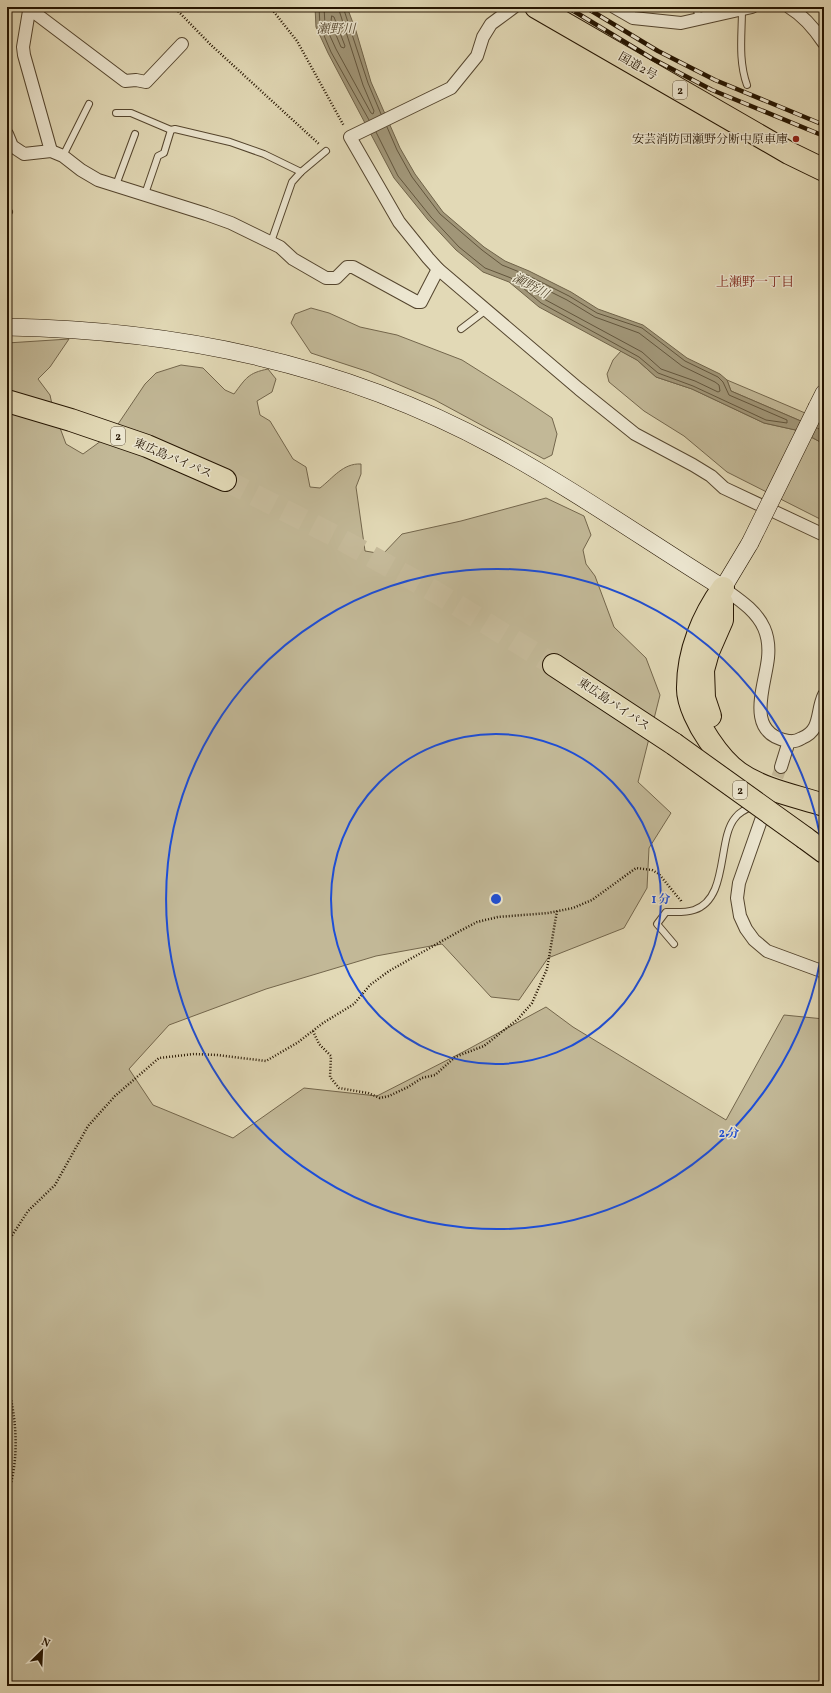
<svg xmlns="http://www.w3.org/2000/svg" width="831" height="1693" viewBox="0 0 831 1693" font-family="Vollkorn,'Noto Serif JP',serif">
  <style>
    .green { fill: #c2b897; stroke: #73664c }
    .water { fill: #a19678; stroke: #6f6248 }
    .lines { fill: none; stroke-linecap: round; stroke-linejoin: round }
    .shore { stroke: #62553c; stroke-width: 1 }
    .street-tunnel { stroke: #c6bb9b; stroke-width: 12; stroke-dasharray: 12 6; stroke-linecap: butt }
    .highway-tunnel { stroke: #c6bb9b; stroke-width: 22; stroke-dasharray: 22 11; stroke-linecap: butt }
    .lane-casing { stroke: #54452e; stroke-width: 8 }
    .street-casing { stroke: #54452e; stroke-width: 14 }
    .secondary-casing { stroke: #241400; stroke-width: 18 }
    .highway-casing { stroke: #241400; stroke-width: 24 }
    .path { stroke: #241400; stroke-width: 2.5; stroke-dasharray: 1 2; stroke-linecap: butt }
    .lane { stroke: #ece6d0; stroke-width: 6 }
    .street { stroke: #ece6d0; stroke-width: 12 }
    .secondary { stroke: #ece6d0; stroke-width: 17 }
    .highway { stroke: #e2d9b6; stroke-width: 22 }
    .rail-casing { stroke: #241400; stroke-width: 4.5 }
    .rail { stroke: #ece6d0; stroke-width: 3; stroke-dasharray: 9; stroke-linecap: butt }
    .secondary-bridge-casing { stroke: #241400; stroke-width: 18; stroke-linecap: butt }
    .highway-bridge-casing { stroke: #241400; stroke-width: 24; stroke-linecap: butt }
    .secondary-bridge { stroke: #ece6d0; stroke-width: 17 }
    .highway-bridge { stroke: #e2d9b6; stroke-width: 22 }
    .ring { fill: none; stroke: #1d4ed8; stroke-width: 2 }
    .poi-dot { fill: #8f2418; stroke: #ece6d0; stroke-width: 1.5 }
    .labels { text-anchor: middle; stroke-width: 3; stroke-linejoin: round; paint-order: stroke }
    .shield { fill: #ece6d0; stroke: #60533e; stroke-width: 1 }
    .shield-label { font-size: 11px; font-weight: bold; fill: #241400 }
    .street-label { font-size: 12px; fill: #241400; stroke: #ece6d0 }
    .poi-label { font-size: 12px; fill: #241400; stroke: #ece6d0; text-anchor: end }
    .water-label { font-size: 13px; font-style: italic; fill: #564830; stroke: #ece6d0 }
    .neighbourhood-label { font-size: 13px; fill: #7a1f14; stroke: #ece6d0 }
    .centre { fill: #1d4ed8; stroke: #ece6d0; stroke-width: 2 }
    .ring-label { font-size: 12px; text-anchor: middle; font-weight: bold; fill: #1d4ed8; stroke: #ece6d0; stroke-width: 3; stroke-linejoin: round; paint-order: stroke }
  </style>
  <rect width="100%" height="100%" fill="#e2d9b6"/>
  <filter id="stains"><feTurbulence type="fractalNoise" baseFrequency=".005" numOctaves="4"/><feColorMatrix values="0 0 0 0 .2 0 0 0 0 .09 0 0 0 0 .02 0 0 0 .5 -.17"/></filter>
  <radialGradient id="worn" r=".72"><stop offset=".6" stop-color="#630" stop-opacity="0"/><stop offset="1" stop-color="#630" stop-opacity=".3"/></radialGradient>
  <g class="green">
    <path d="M311,308L329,313L360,327L397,335L462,360L516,394L552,418L557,434L552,455L544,459L435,400L369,372L311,353L291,323L295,314Z"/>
    <path d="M69,339L50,367L38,379L50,395L53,409L66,444L83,454L112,433L145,384L156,373L181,365L203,368L225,390L234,394C246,378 248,373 268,369L276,379L272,392L257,401L260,415L270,421L293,459L306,467L310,487L320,488C333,478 343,463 361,464V474L356,487L365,551L383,554L402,534L461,521L546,498L584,516L591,535L583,550L586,564L595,576L614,627L646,658L660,695L638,782L671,813L649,848L647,888L624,928L548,958L519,1000L491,997L442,944L376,956L266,989L169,1025L129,1069L153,1105L233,1138L304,1088L377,1096L463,1052L546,1007L573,1027L726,1120L784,1015L824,1019V1686H7V343Z"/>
    <path d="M621,351L637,360L656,377L692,389L764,423L800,431L824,444V521L727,472L684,436L644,411L609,382L607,374L613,360Z"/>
    <path d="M727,380L824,421V431L731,391Z"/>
  </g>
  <path class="water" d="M315,7H347L356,31L371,82L400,148L415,174L443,212L484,247L505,261L529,271L571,292L598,309L643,325L687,358L720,374L727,380L731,391L824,431V444L800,431L764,423L692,389L656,377L637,360L539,307L509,282L483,272L456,250L428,220L394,178L328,53L316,27Z"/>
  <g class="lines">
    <g class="shore">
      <path d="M319,7L320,26L331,52L369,120"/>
      <path d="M324,7L325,25L336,49L371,113L373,114L374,111L363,85L338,7"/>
      <path d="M343,7L368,83L381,114"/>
      <path d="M332,16L334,17L345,46L344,48L341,47L331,23Z"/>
      <path d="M376,132L398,176L431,217L459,247L485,268L511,278L541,303L639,357L658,373L693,386L766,420L787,423V420L729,395L723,382L718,377L685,361L642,328L597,313L569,296L527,275L502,265L482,250L440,214L412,177L397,150L387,127"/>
      <path d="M527,280L567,300L595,317L639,333L682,366L715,382L719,385L720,391L718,392L695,381L661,369L642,352L544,299L525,283V281Z"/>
    </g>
    <path class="street-tunnel" d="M771,794L781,767"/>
    <path class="highway-tunnel" d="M225,480L333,535L437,593L554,665"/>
    <g class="lane-casing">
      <g id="lane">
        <path d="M696,7L699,18"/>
        <path d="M742,9C742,34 738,60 747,85"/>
        <path d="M116,113H131L171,130"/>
        <path d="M63,156L89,104"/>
        <path d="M116,185L135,134"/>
        <path d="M145,194L158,156L164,153L171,130L175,129L230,142L264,154L301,172"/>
        <path d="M7,211L9,212"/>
        <path d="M271,242L292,182L301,172L326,151"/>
        <path d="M461,329L486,310"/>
        <path d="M674,944L657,924L666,912C675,912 685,913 694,910C729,899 717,839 735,818C739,812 746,809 753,806"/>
      </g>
    </g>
    <g class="street-casing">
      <g id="street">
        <path d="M514,7L491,24L483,37L477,56L451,88L350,137L399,222L428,258L438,269L579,389L635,434L693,465L711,476L724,488L824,535"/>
        <path d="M614,7L633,18L681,23L752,7"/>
        <path d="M789,7C804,16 814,28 824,43"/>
        <path d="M7,134L12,146L24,154L51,151L63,156L81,170L98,180L206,214L231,223L280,247L293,259L326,278H336L347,267H353L417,302H421L438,269"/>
        <path d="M51,151L24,55L23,47L29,11L35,13L125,81L136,80L146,82L182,44"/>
        <path d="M723,588C738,599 756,610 764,628C768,637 769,648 768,658C765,687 744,733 788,741C793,742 797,741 802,738C822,730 816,711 824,695"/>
        <path d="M781,767L789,741"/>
        <path d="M766,806L739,883L737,898L740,916L746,929L754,940L767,951L824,972"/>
      </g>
    </g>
    <g class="secondary-casing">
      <g id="secondary">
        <path d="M7,327C176,330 344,364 494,446C573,489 647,541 723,588L750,543"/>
        <path d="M817,407L824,393"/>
      </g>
    </g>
    <g class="highway-casing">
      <g id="highway">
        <path d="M536,7L789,153L824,170"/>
        <path d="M7,401L71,420L147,446L225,480"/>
        <path d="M723,588C703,616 688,651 688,687C687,703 700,727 709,740C717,752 726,764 739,773C763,790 796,796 824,805"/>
        <path d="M554,665L674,744"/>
        <path d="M710,716L704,698L703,670L708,652L722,620V603"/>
        <path d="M805,838L824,852"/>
      </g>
    </g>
    <g class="path">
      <path d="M174,7L211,45L320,145"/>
      <path d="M270,7L297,41L344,126"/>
      <path d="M313,1031L319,1044L331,1056L330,1077L339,1088L368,1093L380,1098L389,1096L408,1087L422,1078L435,1075L455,1057L484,1046L518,1019L532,1003L547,969L557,911"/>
      <path d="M7,1243L28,1211L55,1185L88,1126L115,1096L159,1058L194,1054L217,1055L266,1061L297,1043L323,1023L354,1004L370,985L389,971L458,932L477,922L498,917L548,913L573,908L592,900L636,868L652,870L659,874L681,901V903"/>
      <path d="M7,1383C16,1415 19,1451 11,1483"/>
    </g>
    <use href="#lane" class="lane"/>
    <use href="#street" class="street"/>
    <use href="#secondary" class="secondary"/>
    <use href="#highway" class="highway"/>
    <g class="rail-casing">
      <g id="rail">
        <path d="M567,7L653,59L712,90L824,136"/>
        <path d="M585,7L658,51L715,80L824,125"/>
      </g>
    </g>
    <use href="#rail" class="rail"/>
    <g class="secondary-bridge-casing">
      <path id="secondary-bridge" d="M750,543L817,407"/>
    </g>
    <g class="highway-bridge-casing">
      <path id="highway-bridge" d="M674,744L805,838"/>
    </g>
    <use href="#secondary-bridge" class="secondary-bridge"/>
    <use href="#highway-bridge" class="highway-bridge"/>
  </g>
  <g class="ring">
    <circle cx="496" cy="899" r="165"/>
    <path d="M824 936A330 330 0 1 1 824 862"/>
  </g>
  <circle class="poi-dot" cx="796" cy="139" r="4"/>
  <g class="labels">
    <g class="shield">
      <rect x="673" y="81" width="14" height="18" rx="3"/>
      <rect x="111" y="427" width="14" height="18" rx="3"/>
      <rect x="733" y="781" width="14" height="18" rx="3"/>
    </g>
    <g class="shield-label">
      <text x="680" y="94">2</text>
      <text x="118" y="440">2</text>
      <text x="740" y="794">2</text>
    </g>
    <g class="street-label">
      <text transform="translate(638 66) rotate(30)" y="4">国道2号</text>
      <text transform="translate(173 458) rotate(23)" y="4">東広島バイパス</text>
      <text transform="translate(614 704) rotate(34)" y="4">東広島バイパス</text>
    </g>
    <g class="poi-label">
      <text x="788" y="143">安芸消防団瀬野分断中原車庫</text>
    </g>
    <g class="water-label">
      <text x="336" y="33">瀬野川</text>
      <text transform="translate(531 285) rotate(28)" y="5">瀬野川</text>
    </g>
    <g class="neighbourhood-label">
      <text x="755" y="286">上瀬野一丁目</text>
    </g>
  </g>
  <circle cx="496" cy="899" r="6" class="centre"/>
  <g class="ring-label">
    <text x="661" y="903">1 分</text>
    <text x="729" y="1137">2 分</text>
  </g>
  <rect width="831" height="1693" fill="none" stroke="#e2d9b6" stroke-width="24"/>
  <rect x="8" y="8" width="815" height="1677" fill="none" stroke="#241400" stroke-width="2"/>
  <rect x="12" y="12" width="807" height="1669" fill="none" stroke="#241400"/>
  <g transform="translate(42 1651) rotate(24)" stroke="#ece6d0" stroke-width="3" paint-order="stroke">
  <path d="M0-3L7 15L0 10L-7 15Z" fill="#241400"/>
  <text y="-6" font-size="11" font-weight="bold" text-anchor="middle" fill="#241400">N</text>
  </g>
  <rect width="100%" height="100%" filter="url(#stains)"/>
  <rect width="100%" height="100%" fill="url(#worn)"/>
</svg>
